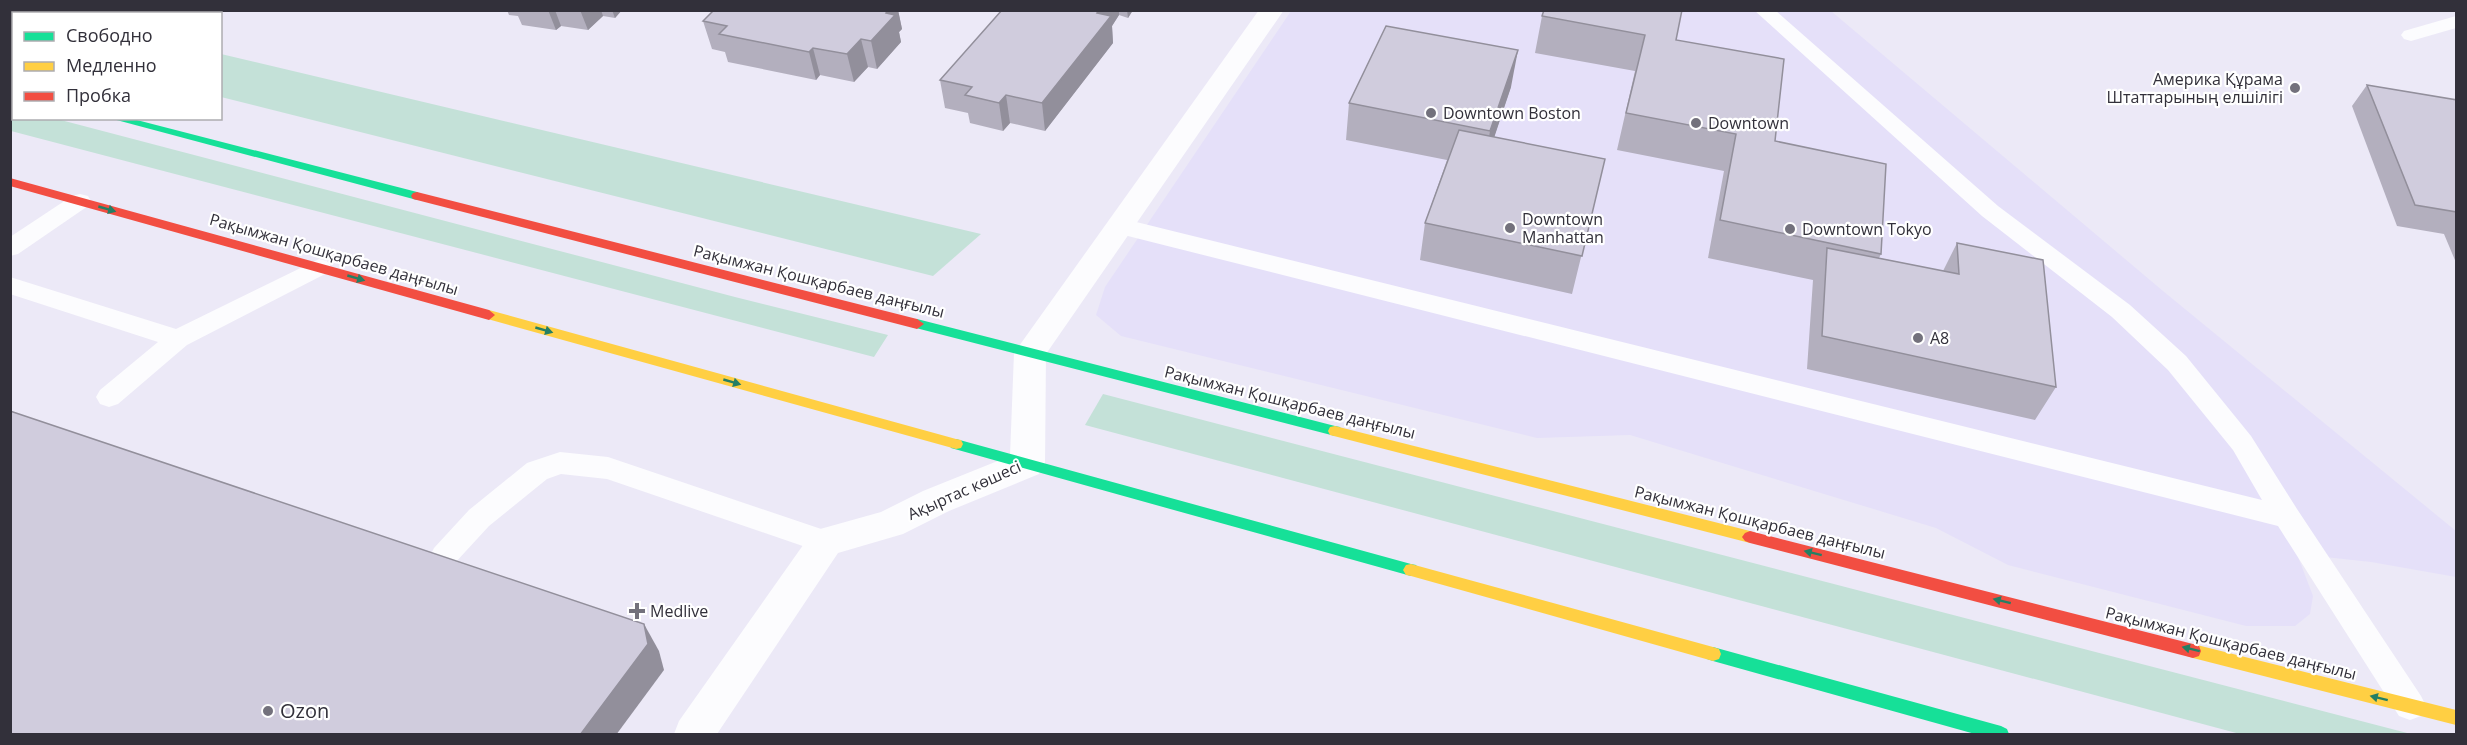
<svg xmlns="http://www.w3.org/2000/svg" width="2467" height="745" viewBox="0 0 2467 745" font-family="'Open Sans',sans-serif">
  <style>
    .built { fill: #e5e0f9 }
    .green { fill: #c4e1d8 }
    .lines { fill: none; stroke-linecap: round; stroke-linejoin: round }
    .lane { fill: #fcfcfe; fill-rule: evenodd }
    .street { fill: #fcfcfe; fill-rule: evenodd }
    .fast { fill: #16e098; fill-rule: evenodd }
    .slow { fill: #ffcf43; fill-rule: evenodd }
    .jam { fill: #f24e42; fill-rule: evenodd }
    .wall { fill: #b3afbe }
    .shaded-wall { fill: #928f9b }
    .building { fill: #d0ccdd; stroke: #928f9b; stroke-width: 1.5 }
    .oneway { fill: #257f64 }
    .poi-dot { fill: #73717c; stroke: #fff; stroke-width: 2 }
    .labels { text-anchor: middle; stroke-width: 4.5; stroke-linejoin: round; paint-order: stroke }
    .poi-label { font-size: 16px; fill: #32303a; stroke: #fff; text-anchor: start }
    .street-label { font-size: 16px; fill: #32303a; stroke: #fff }
    .near-poi-label { font-size: 20px; fill: #32303a; stroke: #fff; text-anchor: start }
  </style>
  <rect width="100%" height="100%" fill="#ece9f7"/>
  <path class="built" d="M1291,11H1831L2163,291L2456,531V577L2371,562L2297,554L2313,596L2310,614L2295,626H2246L2008,565L1936,528L1630,435L1537,438L1121,336L1096,315L1105,287Z"/>
  <g class="green">
    <path d="M220,54H221L981,234L933,276L221,97Z"/>
    <path d="M10,107H13L14,118L57,119L735,297L888,335L874,357L11,131Z"/>
    <path d="M1103,394L2411,734H2240L1085,425Z"/>
  </g>
  <g class="lines">
    <g class="lane">
      <path d="M1754,10H1775L1998,206L2130,305L2186,356L2251,436L2297,509L2421,696L2426,706L2421,716L2410,720L2399,716L2278,526L1120,234L1112,231L1109,226L1112,221L1120,218L2262,500L2233,450L2168,370L2112,317L1982,216Z"/>
      <path d="M2456,16V28L2411,41L2404,39L2401,35L2404,31Z"/>
      <path d="M80,194L88,196L91,201L88,206L18,254L10,256V237L72,196Z"/>
      <path d="M319,259L327,261L331,267L327,273L187,345L118,404L109,407L100,404L96,397L100,390L158,342L10,294V277L176,329Z"/>
      <path d="M560,452L608,457L836,534L840,542L836,550L826,554L607,479L561,474L547,479L489,526L454,564L444,568L434,564L430,556L434,548L469,510L527,463Z"/>
    </g>
    <path class="street" d="M1259,10H1284L1046,354L1045,464L1039,474L949,511L903,534L838,553L717,734H674L679,721L813,531L881,512L923,491L1010,456L1014,353Z"/>
    <g class="fast">
      <path d="M109,118H129L417,192L423,196L417,200Z"/>
      <path d="M917,319L1335,426L1340,427L1342,431L1340,435L1335,436L912,327L910,324L912,321Z"/>
      <path d="M956,439L1411,564L1416,565L1419,570L1416,575L1411,576L951,448L949,444L951,440Z"/>
      <path d="M1713,647L2001,726L2007,729L2009,734H1975L1713,661L1707,659L1705,654L1707,649Z"/>
    </g>
    <g class="slow">
      <path d="M489,310L956,439L961,440L963,444L961,448L956,449L484,318L483,315L484,312Z"/>
      <path d="M1335,426L1750,531L1755,533L1758,537L1755,541L1750,543L1330,435L1328,431L1330,427Z"/>
      <path d="M1411,564L1713,647L1719,649L1721,654L1719,659L1713,661L1411,576L1406,575L1403,570L1406,565Z"/>
      <path d="M2193,644L2456,710V725L2193,658L2187,656L2185,651L2187,646Z"/>
    </g>
    <g class="jam">
      <path d="M10,89L14,90V96L10,95Z"/>
      <path d="M10,178L489,310L495,315L489,320L10,186Z"/>
      <path d="M417,192L917,319L924,324L917,329L413,199L411,196L413,193Z"/>
      <path d="M1750,531L2193,644L2199,646L2201,651L2199,656L2193,658L1750,543L1745,541L1742,537L1745,533Z"/>
    </g>
  </g>
  <g class="wall">
    <path d="M507,10H622L615,18L603,16L588,30L561,26L556,30L522,25L518,16L509,15Z"/>
    <path d="M714,10H898L902,29L899,32L901,42L877,69L868,67L854,82L820,75L816,80L728,62L725,52L712,49L703,21Z"/>
    <path d="M1002,10H1133L1128,18L1119,15L1112,26L1113,43L1045,131L1010,123L1003,131L970,123L968,113L945,108L940,80Z"/>
    <path d="M1542,16L1676,40L1775,141L1881,254L1879,258L1943,271L1957,243L2056,387L2035,420L1807,369L1813,280L1708,258L1724,171L1617,150L1635,71L1535,53Z"/>
    <path d="M2367,85L2457,100V265L2444,234L2397,226L2352,106Z"/>
    <path d="M1511,87L1494,137L1605,159L1572,294L1420,260L1425,223L1447,160L1346,140L1349,103Z"/>
  </g>
  <g class="shaded-wall">
    <path d="M548,10H555L561,26L556,30Z"/>
    <path d="M580,10H601L603,16L588,30Z"/>
    <path d="M612,10H622L615,18Z"/>
    <path d="M888,10H898L902,29L899,32L901,42L877,69L871,41Z"/>
    <path d="M1099,10H1119V15L1112,26L1113,43L1045,131L1042,103Z"/>
    <path d="M1127,10H1133L1128,18Z"/>
    <path d="M861,39L868,67L854,82L847,54Z"/>
    <path d="M813,48L820,75L816,80L809,52Z"/>
    <path d="M1518,50L1511,87L1484,168L1490,131Z"/>
    <path d="M1006,95L1010,123L1003,131L999,103Z"/>
    <path d="M644,624L659,651L664,670L616,735H580Z"/>
  </g>
  <g class="building">
    <path d="M714,10H888L886,13L895,15L871,41L861,39L847,54L813,48L809,52L719,34L727,26L703,21Z"/>
    <path d="M1002,10H1099L1097,13L1111,16L1042,103L1006,95L999,103L965,95L972,87L940,80Z"/>
    <path d="M1544,10H1682L1676,40L1784,59L1775,141L1886,164L1881,254L1720,220L1736,134L1626,113L1645,35L1542,16Z"/>
    <path d="M1386,26L1518,50L1490,131L1349,103Z"/>
    <path d="M2367,85L2457,100V212L2415,205Z"/>
    <path d="M1459,130L1605,159L1582,256L1425,223Z"/>
    <path d="M1957,243L2043,260L2056,387L1822,336L1827,248L1959,274Z"/>
    <path d="M10,411L644,624L648,644L580,735H10Z"/>
  </g>
  <defs><path id="oneway-solid" d="M-6-.8H1V-3.2L6.5 0L1 3.2V.8H-6Z" transform="scale(1.5)"/></defs>
  <g class="oneway">
    <use href="#oneway-solid" transform="translate(107 209) rotate(16)"/>
    <use href="#oneway-solid" transform="translate(356 278) rotate(16)"/>
    <use href="#oneway-solid" transform="translate(544 330) rotate(16)"/>
    <use href="#oneway-solid" transform="translate(732 382) rotate(16)"/>
    <use href="#oneway-solid" transform="translate(1813 553) rotate(-166)"/>
    <use href="#oneway-solid" transform="translate(2002 601) rotate(-166)"/>
    <use href="#oneway-solid" transform="translate(2191 649) rotate(-166)"/>
    <use href="#oneway-solid" transform="translate(2379 698) rotate(-166)"/>
  </g>
  <g class="poi-dot">
    <circle cx="2295" cy="88" r="6"/>
    <circle cx="1431" cy="113" r="6"/>
    <circle cx="1696" cy="123" r="6"/>
    <circle cx="1510" cy="228" r="6"/>
    <circle cx="1790" cy="229" r="6"/>
    <circle cx="1918" cy="338" r="6"/>
    <path d="M634 602h6v6h6v6h-6v6h-6v-6h-6v-6h6z"/>
    <circle cx="268" cy="711" r="6"/>
  </g>
  <g class="labels">
    <g class="poi-label">
      <text x="2283" y="85" text-anchor="end">Америка Құрама<tspan x="2283" dy="18">Штаттарының елшілігі</tspan></text>
      <text x="1443" y="119">Downtown Boston</text>
      <text x="1708" y="129">Downtown</text>
      <text x="1522" y="225">Downtown<tspan x="1522" dy="18">Manhattan</tspan></text>
      <text x="1802" y="235">Downtown Tokyo</text>
      <text x="1930" y="344">А8</text>
      <text x="650" y="617">Medlive</text>
    </g>
    <g class="street-label">
      <text transform="translate(334 254) rotate(16)" y="6">Рақымжан Қошқарбаев даңғылы</text>
      <text transform="translate(819 281) rotate(14)" y="6">Рақымжан Қошқарбаев даңғылы</text>
      <text transform="translate(1290 402) rotate(14)" y="6">Рақымжан Қошқарбаев даңғылы</text>
      <text transform="translate(964 490) rotate(-24)" y="6">Ақыртас көшесі</text>
      <text transform="translate(1760 522) rotate(14)" y="6">Рақымжан Қошқарбаев даңғылы</text>
      <text transform="translate(2231 643) rotate(14)" y="6">Рақымжан Қошқарбаев даңғылы</text>
    </g>
    <g class="near-poi-label">
      <text x="280" y="718">Ozon</text>
    </g>
  </g>
  <rect width="2467" height="745" fill="none" stroke="#32303a" stroke-width="24"/>
  <rect x="12" y="12" width="210" height="108" fill="#ffffff" stroke="#adacb0" stroke-width="1.5"/>
  <rect x="24" y="32" width="30" height="9" fill="#16e098" stroke="#adacb0" stroke-width="1.5"/>
  <text x="66" y="42" font-size="18" fill="#32303a">Свободно</text>
  <rect x="24" y="62" width="30" height="9" fill="#ffcf43" stroke="#adacb0" stroke-width="1.5"/>
  <text x="66" y="72" font-size="18" fill="#32303a">Медленно</text>
  <rect x="24" y="92" width="30" height="9" fill="#f24e42" stroke="#adacb0" stroke-width="1.5"/>
  <text x="66" y="102" font-size="18" fill="#32303a">Пробка</text>
</svg>
